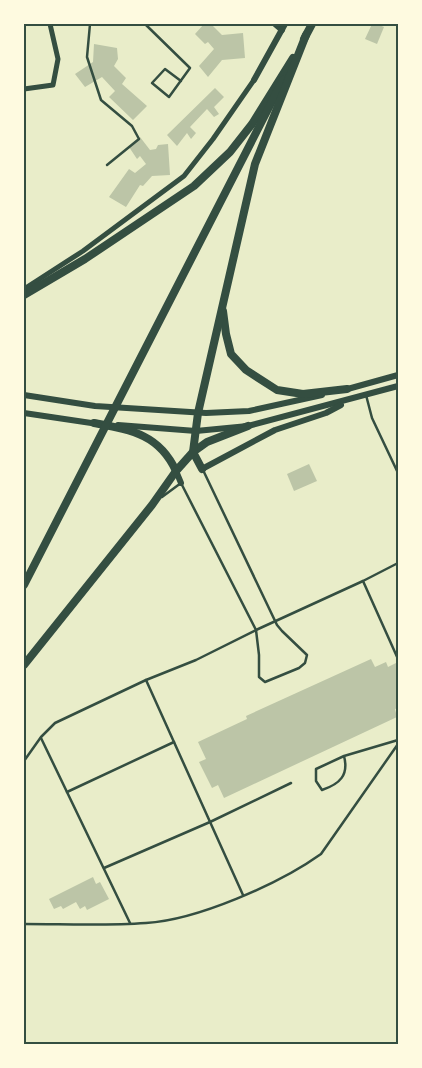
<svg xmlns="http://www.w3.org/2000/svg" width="422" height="1068" viewBox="0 0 422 1068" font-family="Mulish,sans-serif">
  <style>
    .building { fill: #bcc5a7 }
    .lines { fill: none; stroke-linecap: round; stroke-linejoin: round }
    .service { stroke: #344e41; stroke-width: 2.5 }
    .minor { stroke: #344e41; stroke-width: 5 }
    .tertiary { stroke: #344e41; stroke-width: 6 }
    .primary { stroke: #344e41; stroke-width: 8 }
    .neatline { fill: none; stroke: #344e41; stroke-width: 2 }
  </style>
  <rect width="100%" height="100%" fill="#e9edc9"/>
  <g class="building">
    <path d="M204,24H211L222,35L243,33L245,58L222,60L208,77L199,66L214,49L208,42L205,44L195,34Z"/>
    <path d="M372,24H377L384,27L377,44L365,39Z"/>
    <path d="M94,44L117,48L118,59L114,66L126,78L122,84L147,106L133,120L109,97L115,91L102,77L85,87L75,74L93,62Z"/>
    <path d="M215,88L224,97L214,107L219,114L214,117L207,109L190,127L196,133L191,139L187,133L177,146L167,135Z"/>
    <path d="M140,137L150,150L156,149L158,145L168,144L170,175L152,176L143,186L140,185L126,207L109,197L129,169L135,173L146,164L140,156L137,159L129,147Z"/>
    <path d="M309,464L317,481L294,491L287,474Z"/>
    <path d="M371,659L375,667L386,662L388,667L396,663L398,667V708L395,709L397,717L224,798L218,785L212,788L199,762L206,759L198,742L247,719L246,716Z"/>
    <path d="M93,877L96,884L100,882L109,899L87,910L85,906L80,909L76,902L63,909L61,906L54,909L49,899Z"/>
  </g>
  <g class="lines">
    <g class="service">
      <path d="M90,24L87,57L101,100L132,126L139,139L107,165"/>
      <path d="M145,24L190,68L169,97L152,83L165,69L181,81"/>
      <path d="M366,395L372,418L398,473"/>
      <path d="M162,497L181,483L256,630L259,655V677L265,682L299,668L305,663L307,655L282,631L277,625L203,470"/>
      <path d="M363,581L398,659"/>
      <path d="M146,680L243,895"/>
      <path d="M41,738L130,923"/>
      <path d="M344,756C349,775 340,784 322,790L316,781V769L344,756L398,740"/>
      <path d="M24,761L41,737L55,723L146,680L196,660L256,630L363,581L398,563"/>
      <path d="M67,792L174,742"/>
      <path d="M104,868L210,822L291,783"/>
      <path d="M24,924C64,924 105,926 146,923C197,920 279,884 321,854L398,744"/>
    </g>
    <g class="minor">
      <path d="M24,89L53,85L58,59L50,24"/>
      <path d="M24,289L83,251L184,176L213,139L254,80"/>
    </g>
    <g class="tertiary">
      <path d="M275,24L282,30"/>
      <path d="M254,80L285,24"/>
      <path d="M344,390L398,375"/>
      <path d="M24,395L95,406L206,413L249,411L322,395"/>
      <path d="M24,413L98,424"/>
      <path d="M118,425L196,431L248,426L398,386"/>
      <path d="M202,469L275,430L326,413L341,405"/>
      <path d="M176,471L181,483"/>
    </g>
    <g class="primary">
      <path d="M304,39L312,24"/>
      <path d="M24,295L85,259L194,186L230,152L252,124L293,58"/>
      <path d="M223,311L226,334L231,354L246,370L277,390L303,394L347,389"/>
      <path d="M94,423C131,430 159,434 176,471"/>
      <path d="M202,469L193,452L207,442L248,426"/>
      <path d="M24,585L283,80"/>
      <path d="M24,665L152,505L176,471L193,452L198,413L255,164L306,35"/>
    </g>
  </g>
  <rect width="422" height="1068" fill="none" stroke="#fefae0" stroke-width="50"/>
  <rect x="25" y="25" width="372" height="1018" class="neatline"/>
</svg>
